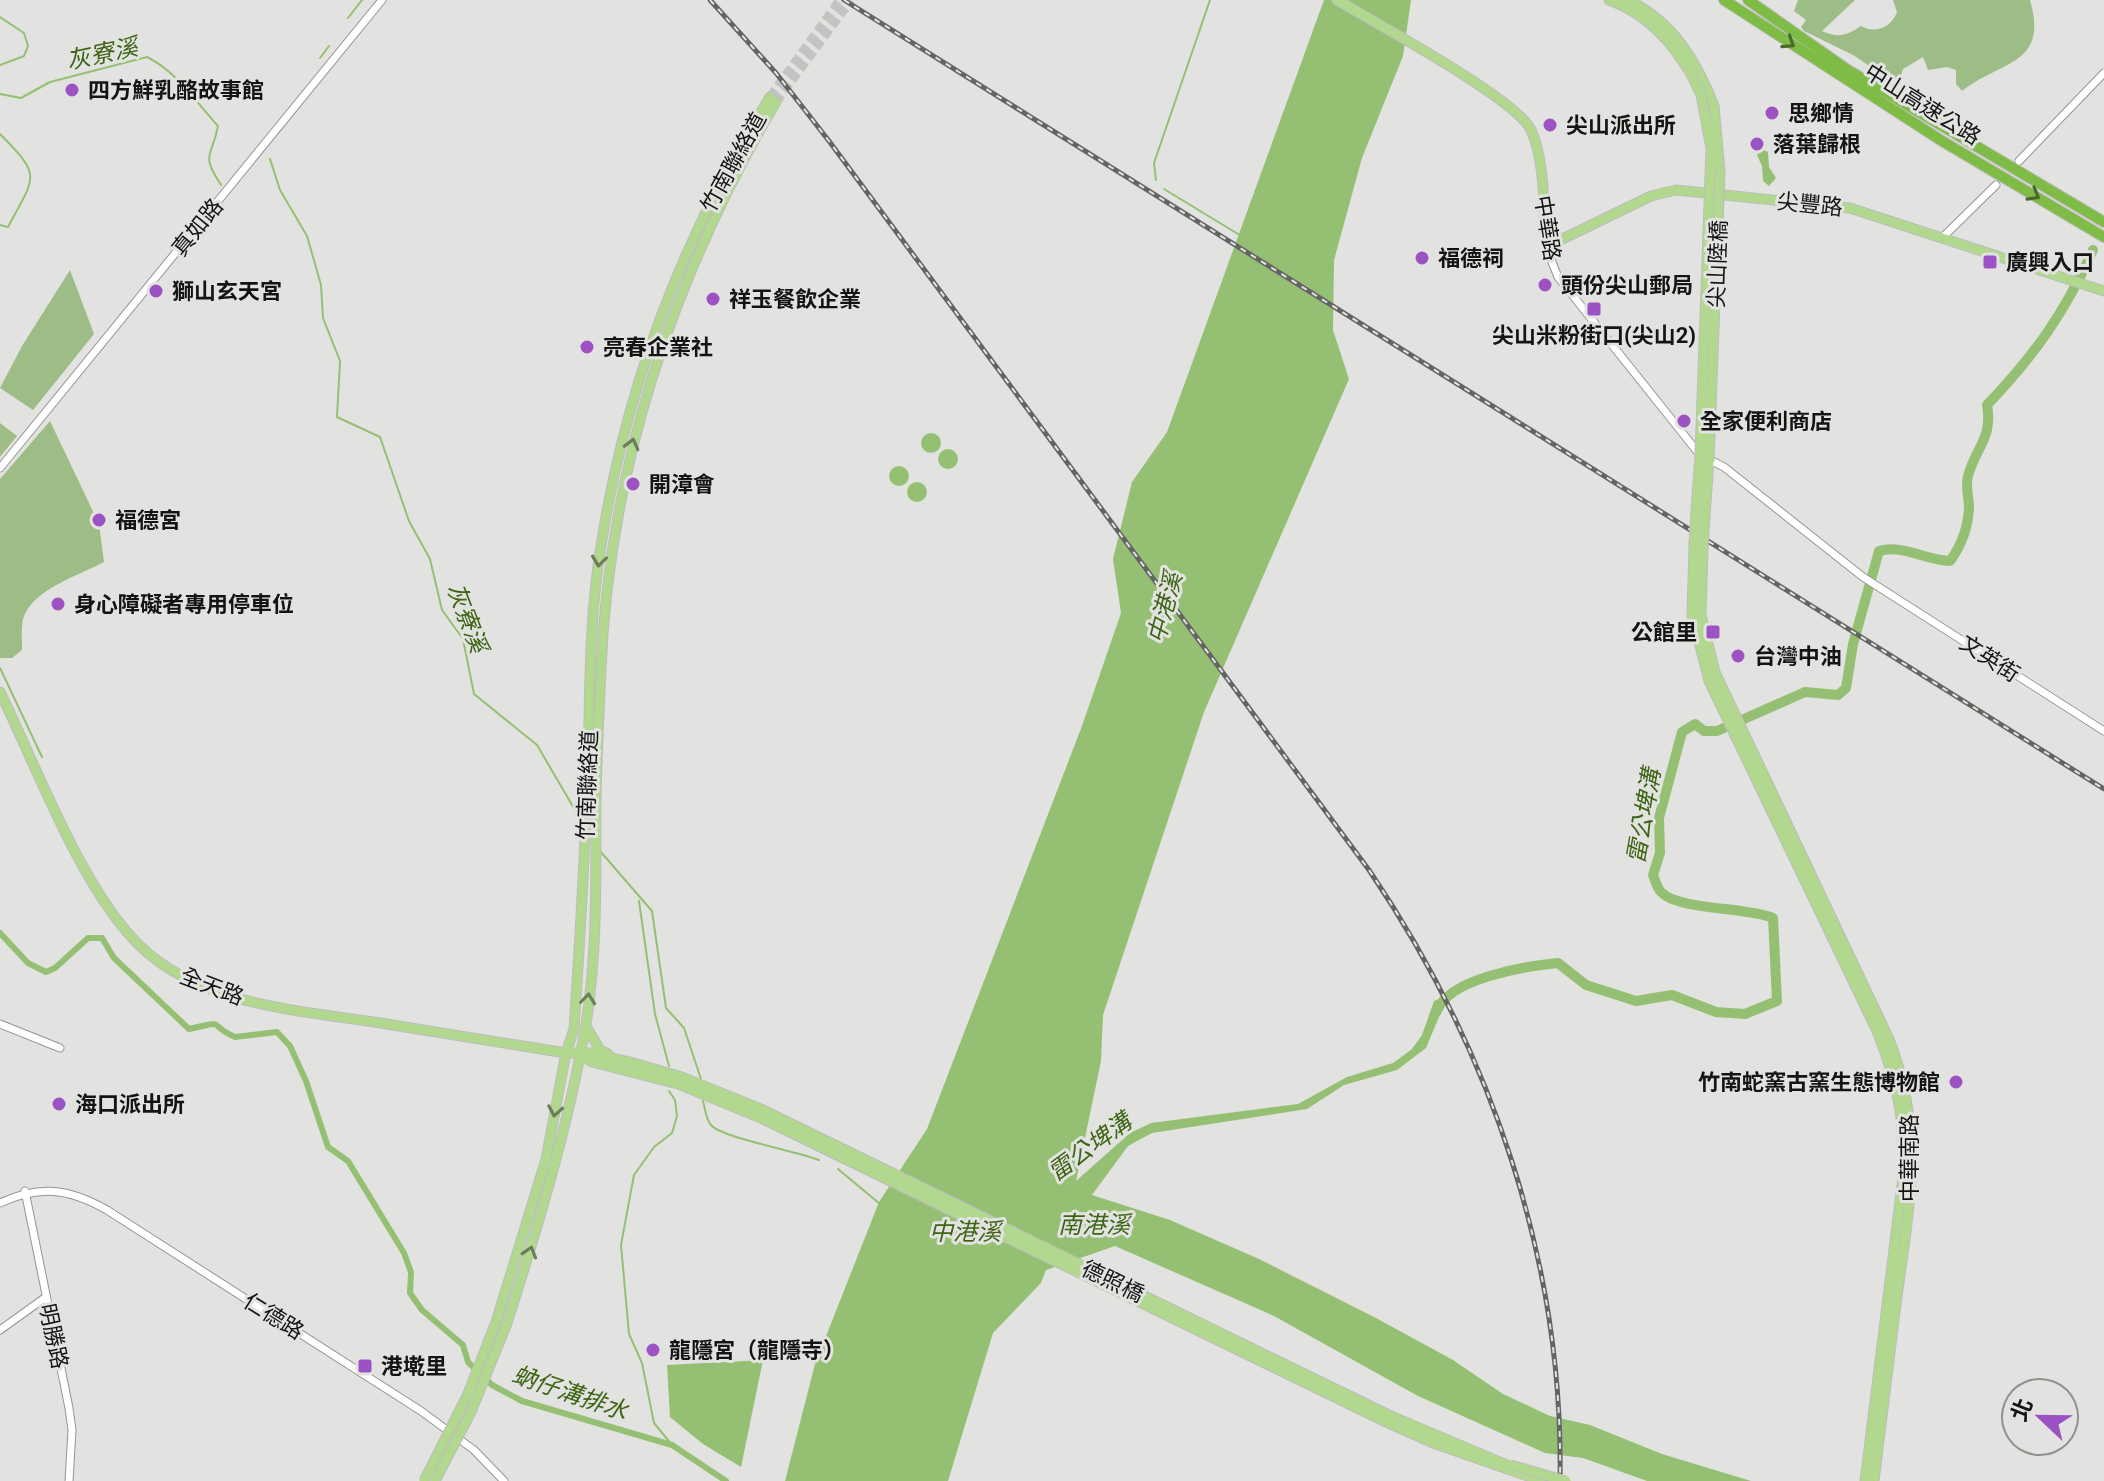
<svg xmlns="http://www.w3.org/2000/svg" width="2104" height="1481" viewBox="0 0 2104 1481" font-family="Roboto,'Noto Sans TC',sans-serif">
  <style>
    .green { fill: #9dbc86 }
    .water { fill: #95c073 }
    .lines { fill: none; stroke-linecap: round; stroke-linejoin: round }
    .stream { stroke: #95c073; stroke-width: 2 }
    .canal { stroke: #95c073; stroke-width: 6 }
    .river { stroke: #95c073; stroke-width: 10 }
    .primary-tunnel { stroke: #c3c4c1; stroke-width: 9; stroke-dasharray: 9 4.5; stroke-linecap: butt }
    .tertiary-casing { stroke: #949693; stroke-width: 9 }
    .primary-casing { stroke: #bdbdbd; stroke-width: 11 }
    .motorway-casing { stroke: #bdbdbd; stroke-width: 12 }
    .tertiary { stroke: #fff; stroke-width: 7 }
    .primary { stroke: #b2d78f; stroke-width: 9 }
    .motorway { stroke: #7fbc45; stroke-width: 10 }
    .rail-casing { stroke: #646563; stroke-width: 5 }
    .rail { stroke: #e2e3e0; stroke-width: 2; stroke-dasharray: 6; stroke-linecap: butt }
    .primary-bridge-casing { stroke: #bdbdbd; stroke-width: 11; stroke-linecap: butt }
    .primary-bridge { stroke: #b2d78f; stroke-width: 9 }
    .oneway { stroke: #4a682c }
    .oneway2 { stroke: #6b7f57 }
    .poi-dot { fill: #9d52c4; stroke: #e2e3e0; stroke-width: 3 }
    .labels { text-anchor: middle; stroke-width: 6; stroke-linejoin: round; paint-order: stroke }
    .poi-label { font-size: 22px; font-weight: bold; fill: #141413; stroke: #e2e3e0; text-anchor: start }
    .street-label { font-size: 22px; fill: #141413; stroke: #e2e3e0 }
    .water-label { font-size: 24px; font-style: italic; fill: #3e6415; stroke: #e2e3e0 }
  </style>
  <rect width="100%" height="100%" fill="#e2e3e0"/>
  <g class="green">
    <path d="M1798,0H1855L1822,31C1837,38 1847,36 1861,26C1875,34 1891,28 1897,12L1893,0H2030C2049,66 2001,60 1962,91L1956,84V70L1947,67L1928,70L1923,57L1903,69L1899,82L1894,84L1855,56L1804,31L1801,27L1806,20L1794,11Z"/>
    <path d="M70,270L94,334L33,410L0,388L22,346Z"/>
    <path d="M50,421L99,524L104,562C80,575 32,589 23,619C21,628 22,641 22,650L12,658H0V479Z"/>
    <path d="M0,423L17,436L0,457Z"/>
  </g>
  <g class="water">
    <path d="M1324,0H1411L1403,56L1362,158L1334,260L1333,330L1349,379L1204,712L1103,1015L1101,1061L1076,1181L1130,1133L1151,1123L1298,1104L1347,1077L1393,1063L1412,1049L1422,1035L1434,1001L1442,998L1444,1005L1426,1048L1397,1070L1344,1085L1307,1109L1152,1133L1128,1146L1092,1195L1170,1220L1259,1259L1376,1318L1453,1360L1503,1394L1550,1416L1590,1425L1662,1454L1751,1481H1647L1583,1458L1545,1453L1418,1396L1274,1316L1115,1246L1046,1270L1041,1283L993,1333L948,1481H785L815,1364L879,1202L927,1129L1082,726L1121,613L1113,559L1132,482L1167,432Z"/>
    <path d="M1762,149L1768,152L1769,167L1776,178L1769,186L1763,181L1762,166L1757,155Z"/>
    <circle cx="931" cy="443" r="10"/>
    <circle cx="948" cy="459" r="10"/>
    <circle cx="899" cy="476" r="10"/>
    <circle cx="917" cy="492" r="10"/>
    <path d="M763,1360L741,1467L703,1444L670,1417L667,1365Z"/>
  </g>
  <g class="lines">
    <g class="stream">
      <path d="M0,17L24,33L28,46L24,56L0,65"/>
      <path d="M348,18L362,0"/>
      <path d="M320,58L329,46"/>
      <path d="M0,94L21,98L50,82L147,57C176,71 196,102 218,126C212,158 200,153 221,185"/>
      <path d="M0,134C43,177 35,176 8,227L0,225"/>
      <path d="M270,159L280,190L307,236L321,285L323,318L340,361L337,417L380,437L409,521L430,559L442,610L463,639L474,694L537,745L582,822"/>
      <path d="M1156,180L1154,163L1210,0"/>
      <path d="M1164,189L1238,234"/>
      <path d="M0,668L42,757"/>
      <path d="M600,851L652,911L666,1008L684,1028L701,1079"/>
      <path d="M639,901L655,1014L669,1066"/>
      <path d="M669,1091L675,1100L677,1116L672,1133L654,1147L634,1175L621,1245L629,1334L642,1363L654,1423L672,1445"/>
      <path d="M703,1101C705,1108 706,1120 711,1125C722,1138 797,1151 819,1160"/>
      <path d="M838,1169L880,1204"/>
    </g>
    <path class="canal" d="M0,933L28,963L46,972L55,968L88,938H102L114,958L189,1029C230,1020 204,1023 235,1037L277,1032L290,1046L306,1081L328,1147L348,1161L404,1253L411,1272L410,1293L422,1310L463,1345L468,1362L492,1385L522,1401L672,1445L726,1481"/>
    <path class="river" d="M1437,1011C1449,978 1527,966 1558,963L1586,985L1636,1001L1672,995L1716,1012L1745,1014L1777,1001L1773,918C1747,907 1677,910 1661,892C1657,888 1655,880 1653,875L1660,853L1659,818L1682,732L1695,724L1704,731H1717L1805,692L1838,695L1846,688L1853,644L1879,551C1902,544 1925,560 1950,561C1961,546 1968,527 1969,508C1969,497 1965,487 1968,476C1976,447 1993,438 1987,405C2035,355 2065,312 2093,250"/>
    <g class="primary-tunnel">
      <path d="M770,97L840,0"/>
      <path d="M776,102L851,0"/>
    </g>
    <g class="tertiary-casing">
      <g id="tertiary">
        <path d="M2019,161L2104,73"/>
        <path d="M1944,236L1996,185"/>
        <path d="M1546,247L1558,277L1700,455L1724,467L1863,577L2104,731"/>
        <path d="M0,468L382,0"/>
        <path d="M0,1024L60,1048"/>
        <path d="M25,1191L69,1408L72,1430L69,1481"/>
        <path d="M0,1203C40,1185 68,1188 107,1210L421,1411L474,1450L504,1481"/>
        <path d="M0,1330L46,1297"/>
      </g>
    </g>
    <g class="primary-casing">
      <g id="primary">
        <path d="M1337,0C1375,23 1517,99 1531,130C1546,163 1543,211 1546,247L1651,196L1676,190L1850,208L2104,291"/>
        <path d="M1609,0C1646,13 1671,41 1691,74"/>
        <path d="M1628,0C1673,21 1697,62 1714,106"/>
        <path d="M1696,511L1700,455"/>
        <path d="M1705,516L1709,461"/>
        <path d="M1694,544L1692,615L1709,681L1877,1031C1897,1081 1906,1123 1903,1177L1865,1481"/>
        <path d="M1703,549L1701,615L1715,672L1889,1039C1926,1134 1909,1207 1896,1304C1889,1363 1881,1422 1874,1481"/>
        <path d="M0,692C37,767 81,889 140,946C202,1006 299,1010 380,1023C442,1033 504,1043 566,1053H591L630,1062L682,1077L761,1109L1391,1416L1514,1468"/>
        <path d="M586,1026L600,1050L608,1054"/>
        <path d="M579,1055L592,1062L678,1084L763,1119L1388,1423L1433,1443L1542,1481"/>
        <path d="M496,1322L546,1159L566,1053L574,1029C580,940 585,852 588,763C590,691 589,618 601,546C626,385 683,236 770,97"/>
        <path d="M506,1326C538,1227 568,1127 586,1024C596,962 596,897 596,834C595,778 599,723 601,668C610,464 673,277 776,102"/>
      </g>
    </g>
    <g class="motorway-casing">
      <g id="motorway">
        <path d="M1724,0L1942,141L2104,237"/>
        <path d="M1748,0L1848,70L2104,222"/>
      </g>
    </g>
    <use href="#tertiary" class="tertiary"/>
    <use href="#primary" class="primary"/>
    <use href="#motorway" class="motorway"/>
    <g class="rail-casing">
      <g id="rail">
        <path d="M710,0L776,73L829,141L1369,870C1491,1050 1564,1262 1560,1481"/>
        <path d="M844,0L2104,789"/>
      </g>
    </g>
    <use href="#rail" class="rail"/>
    <g class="primary-bridge-casing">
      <g id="primary-bridge">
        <path d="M1691,74L1701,95L1711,148L1700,455"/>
        <path d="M1709,461L1720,171L1714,106"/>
        <path d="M1694,544L1696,511"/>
        <path d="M1703,549L1705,516"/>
        <path d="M1511,1465L1566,1481"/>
        <path d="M424,1481L467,1396L496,1322"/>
        <path d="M435,1481L471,1412L506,1326"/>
      </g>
    </g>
    <use href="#primary-bridge" class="primary-bridge"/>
  </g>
  <defs><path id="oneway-chevron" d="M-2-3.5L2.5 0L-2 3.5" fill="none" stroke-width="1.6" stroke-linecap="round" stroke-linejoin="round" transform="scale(2)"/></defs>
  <g class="oneway">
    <use href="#oneway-chevron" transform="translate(1789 43) rotate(33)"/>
    <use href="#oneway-chevron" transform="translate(2034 195) rotate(30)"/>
  </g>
  <g class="oneway2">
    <use href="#oneway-chevron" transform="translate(632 444) rotate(-76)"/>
    <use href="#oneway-chevron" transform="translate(599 561) rotate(97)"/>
    <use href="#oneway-chevron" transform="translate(588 999) rotate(-84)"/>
    <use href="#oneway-chevron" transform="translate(555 1111) rotate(100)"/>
    <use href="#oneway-chevron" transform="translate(530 1252) rotate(-73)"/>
  </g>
  <g class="poi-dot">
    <circle cx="72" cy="90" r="8"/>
    <circle cx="1772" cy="113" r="8"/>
    <circle cx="1550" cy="125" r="8"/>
    <circle cx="1757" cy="144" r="8"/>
    <circle cx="1422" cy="258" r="8"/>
    <rect x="1982" y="254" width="16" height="16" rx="4"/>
    <circle cx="1545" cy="285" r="8"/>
    <circle cx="156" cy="291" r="8"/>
    <circle cx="713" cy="299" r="8"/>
    <rect x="1586" y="301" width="16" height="16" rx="4"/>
    <circle cx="587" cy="347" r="8"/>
    <circle cx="1684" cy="421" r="8"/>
    <circle cx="633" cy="484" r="8"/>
    <circle cx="99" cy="520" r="8"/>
    <circle cx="58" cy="604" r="8"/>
    <rect x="1705" y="624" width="16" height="16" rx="4"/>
    <circle cx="1738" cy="656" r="8"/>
    <circle cx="1956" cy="1082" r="8"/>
    <circle cx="59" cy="1104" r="8"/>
    <circle cx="653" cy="1350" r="8"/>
    <rect x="357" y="1358" width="16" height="16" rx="4"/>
  </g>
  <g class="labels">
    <g class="poi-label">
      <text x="88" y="98">四方鮮乳酪故事館</text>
      <text x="1788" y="121">思鄉情</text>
      <text x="1566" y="133">尖山派出所</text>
      <text x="1773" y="152">落葉歸根</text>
      <text x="1438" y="266">福德祠</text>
      <text x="2006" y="270">廣興入口</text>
      <text x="1561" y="293">頭份尖山郵局</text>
      <text x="172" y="299">獅山玄天宮</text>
      <text x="729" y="307">祥玉餐飲企業</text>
      <text x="1594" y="343" text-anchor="middle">尖山米粉街口(尖山2)</text>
      <text x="603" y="355">亮春企業社</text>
      <text x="1700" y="429">全家便利商店</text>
      <text x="649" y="492">開漳會</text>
      <text x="115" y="528">福德宮</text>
      <text x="74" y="612">身心障礙者專用停車位</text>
      <text x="1697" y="640" text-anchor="end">公館里</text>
      <text x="1754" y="664">台灣中油</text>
      <text x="1940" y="1090" text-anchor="end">竹南蛇窯古窯生態博物館</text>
      <text x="75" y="1112">海口派出所</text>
      <text x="669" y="1358">龍隱宮（龍隱寺）</text>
      <text x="381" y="1374">港墘里</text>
    </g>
    <g class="street-label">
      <text transform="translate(1923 104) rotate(32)" y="8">中山高速公路</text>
      <text transform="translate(733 162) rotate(-61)" y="8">竹南聯絡道</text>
      <text transform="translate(1810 204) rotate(6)" y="8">尖豐路</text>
      <text transform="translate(197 227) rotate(-51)" y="8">真如路</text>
      <text transform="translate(1548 228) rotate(81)" y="8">中華路</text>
      <text transform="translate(1717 264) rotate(-88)" y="8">尖山陸橋</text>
      <text transform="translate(1990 658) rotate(33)" y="8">文英街</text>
      <text transform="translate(587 785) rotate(-88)" y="8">竹南聯絡道</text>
      <text transform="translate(212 986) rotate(21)" y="8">全天路</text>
      <text transform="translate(1909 1158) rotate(-90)" y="8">中華南路</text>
      <text transform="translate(1113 1281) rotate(26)" y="8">德照橋</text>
      <text transform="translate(274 1316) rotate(32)" y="8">仁德路</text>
      <text transform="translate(54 1336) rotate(78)" y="8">明勝路</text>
    </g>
    <g class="water-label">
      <text transform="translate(102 54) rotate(-12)" y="8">灰寮溪</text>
      <text transform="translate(1165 608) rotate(-75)" y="8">中港溪</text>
      <text transform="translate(467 618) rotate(69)" y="8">灰寮溪</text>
      <text transform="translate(1644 816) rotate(-80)" y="8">雷公埤溝</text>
      <text transform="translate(1090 1147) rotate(-36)" y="8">雷公埤溝</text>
      <text x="1094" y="1233">南港溪</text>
      <text x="965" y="1240">中港溪</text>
      <text transform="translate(570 1393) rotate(19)" y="8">蚋仔溝排水</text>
    </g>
  </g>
  <g transform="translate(2040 1417) rotate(292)"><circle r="38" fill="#e2e3e0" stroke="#90908e" stroke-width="2"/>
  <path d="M0-6L14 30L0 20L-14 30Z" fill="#9d52c4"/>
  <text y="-12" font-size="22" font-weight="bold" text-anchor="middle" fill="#141413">北</text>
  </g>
</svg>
